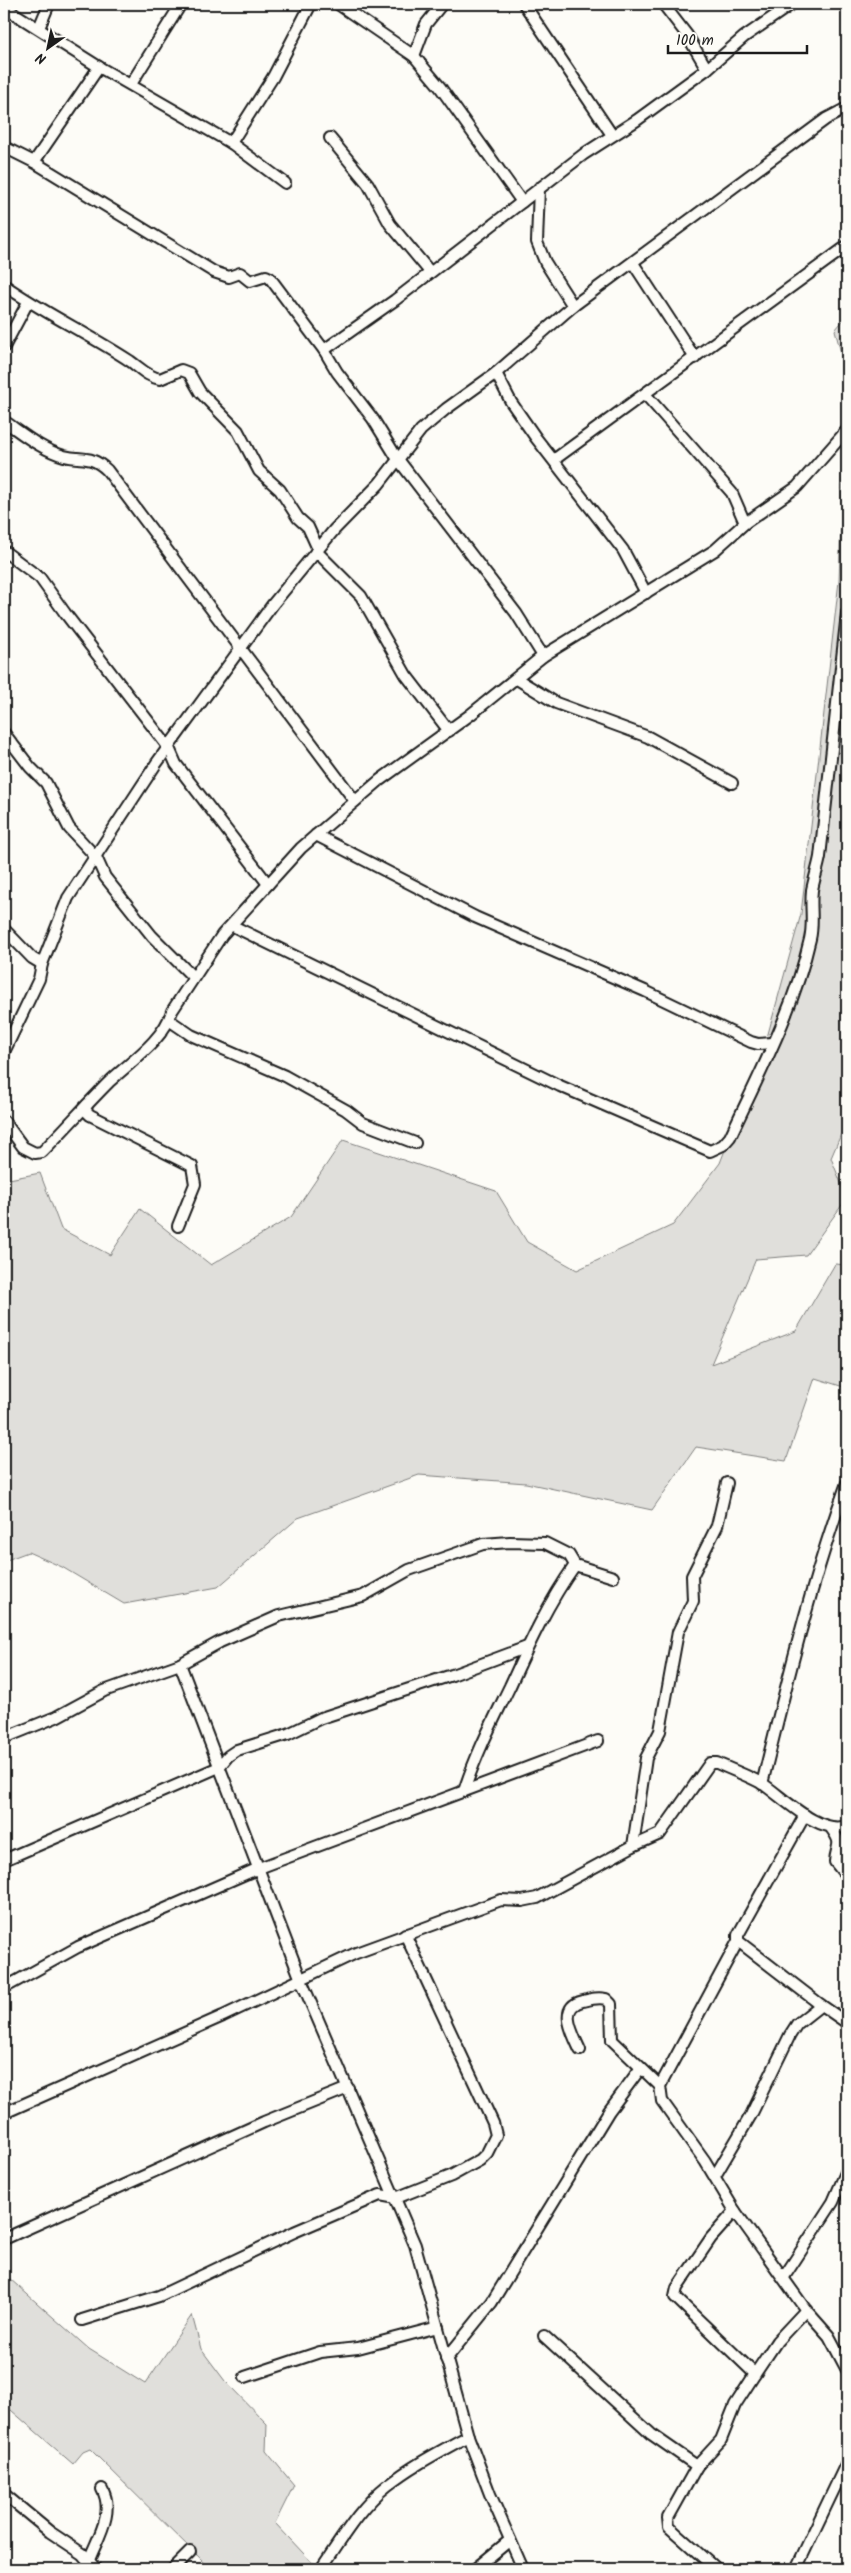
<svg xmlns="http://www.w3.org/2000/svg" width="851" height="2573" viewBox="0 0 851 2573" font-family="Kalam,sans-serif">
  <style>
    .green { fill: #e0dfdb; stroke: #7e7e7c }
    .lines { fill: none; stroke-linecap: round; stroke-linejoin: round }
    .street-casing { stroke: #1c1c1c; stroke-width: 14 }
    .street { stroke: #fdfcf7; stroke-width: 10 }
  </style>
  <rect width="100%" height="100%" fill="#fdfcf7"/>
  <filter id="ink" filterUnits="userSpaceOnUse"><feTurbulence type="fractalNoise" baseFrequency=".02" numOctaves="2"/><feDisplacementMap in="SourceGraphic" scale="10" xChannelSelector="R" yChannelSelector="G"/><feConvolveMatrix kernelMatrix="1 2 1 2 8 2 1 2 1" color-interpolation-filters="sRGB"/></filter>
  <g filter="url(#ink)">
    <g class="green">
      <path d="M847,316V1120L831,1158L847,1198L806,1255L756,1259L711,1364L796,1331L835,1264L847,1265V1388L815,1378L786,1461L696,1447L652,1510L526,1483L419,1475L298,1518L218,1587L124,1604L62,1567L28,1552L4,1561V1180L40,1173L61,1229L110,1255L140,1209L211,1265L291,1217L343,1140L496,1191L527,1242L577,1270L673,1225L720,1163L763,1052L801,914L839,581L846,372L835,330Z"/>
      <path d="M4,2276L10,2279L89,2349L145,2384L192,2315L201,2349L225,2381L267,2424L266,2451L294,2485L275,2523L318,2569H211L90,2449L83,2452L73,2464L4,2404Z"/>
    </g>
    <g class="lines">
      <g class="street-casing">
        <g id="street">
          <path d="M338,4L414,56L440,87L522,202"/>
          <path d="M524,4L612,135"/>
          <path d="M663,4L687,35L707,69"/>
          <path d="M4,7L99,67L231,143L285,183"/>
          <path d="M39,28L49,4"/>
          <path d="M414,56L426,24L442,4"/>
          <path d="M131,84L181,4"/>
          <path d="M330,138L368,184L390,224L430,272"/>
          <path d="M231,143L273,77L311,4"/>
          <path d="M4,147L34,162L99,67"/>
          <path d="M34,162L214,272L229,277L240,273L250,281L266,276L270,278L324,350L337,372L373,419L397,458L516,613L543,656"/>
          <path d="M539,188L537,242L545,262L573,306"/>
          <path d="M633,263L695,358"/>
          <path d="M4,285C44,313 89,334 130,361C140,368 148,377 160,379L181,370L189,373L200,392L238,431L259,471L280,490L298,518L308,527L318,549"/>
          <path d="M4,347L28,302"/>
          <path d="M324,350L395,300L584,154L637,120L707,69L744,37L792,4"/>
          <path d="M496,373L511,402L536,438L623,550L646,593"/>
          <path d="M645,394L732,493L745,523"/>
          <path d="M4,421C23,434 42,450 64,456C83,461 90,454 107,470L355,801"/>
          <path d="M555,459L847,246"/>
          <path d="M4,551L40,578L65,613L169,748L176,764L268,884"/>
          <path d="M316,551L361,596L406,675L449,731"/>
          <path d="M517,679L556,703L648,737L732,783"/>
          <path d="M4,733L30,767L46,783L69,828L96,857L105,877L152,936L193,977"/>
          <path d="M316,835L475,917L645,991L751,1042L758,1044L773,1043"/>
          <path d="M233,926L560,1086L710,1151L723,1145L730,1137C760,1073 794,1009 810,939C814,922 810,907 812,890C814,879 818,868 820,857L847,613"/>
          <path d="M4,929L32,958L42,964"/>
          <path d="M169,1020L191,1035L285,1076L346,1110L363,1123L415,1143"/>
          <path d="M4,1052L39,979L42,964L68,898L156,764L273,604L334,530L379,484L421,430L446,409L496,373L573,306L826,119L847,108"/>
          <path d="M87,1105L84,1109L90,1115L192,1166L195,1184L178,1226"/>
          <path d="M4,1121L23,1147L35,1153L42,1152C65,1129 86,1105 109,1082C130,1062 164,1040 172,1011L222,935L301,848L380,780L470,715L543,656L715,550L745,523L797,487L847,430"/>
          <path d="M180,1664L301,1980L415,2245L468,2436L490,2494L523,2569"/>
          <path d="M4,1738L56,1717L104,1691L180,1664L220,1642L279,1616L363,1596L409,1570L483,1544L510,1542L545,1543L569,1555L575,1565L613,1577"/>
          <path d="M762,1784C787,1683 811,1581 847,1483"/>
          <path d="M464,1791C476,1754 493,1721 510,1686C529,1644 548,1603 575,1565"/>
          <path d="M805,1815L738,1935V1941L821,2005L847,2023"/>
          <path d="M831,1828C844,1846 836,1844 835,1862L847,1877"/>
          <path d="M633,1846L660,1834L710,1763H717C732,1770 749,1776 763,1784C785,1799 819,1835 847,1826"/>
          <path d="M4,1860L219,1767L228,1756L237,1750L288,1734L321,1718L452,1675L527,1647"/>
          <path d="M4,1988L78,1947L259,1868L598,1741"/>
          <path d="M580,2050C573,2034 557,2007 583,2001C591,1999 598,1997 606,1999L611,2004L612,2040L660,2086L662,2101L705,2161L735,2211L806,2310L829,2336L847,2370"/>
          <path d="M660,2086L738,1941"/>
          <path d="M4,2113L223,2016L356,1953L501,1900L522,1901L537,1898L633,1846L646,1758L660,1731L678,1632L693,1601L692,1576L717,1526L727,1483"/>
          <path d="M715,2176L751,2115L790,2035L797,2024L821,2005"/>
          <path d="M735,2211L711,2238L677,2288L675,2297L755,2374"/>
          <path d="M4,2239L264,2122L348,2088"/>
          <path d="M784,2277L833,2202L847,2170"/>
          <path d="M82,2320L159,2296L294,2232L380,2195L396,2198L451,2176L480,2160L487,2153L496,2135L493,2123L405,1934"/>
          <path d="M544,2336L651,2434L697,2466"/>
          <path d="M446,2359L492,2302L609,2111L640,2069"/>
          <path d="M245,2377L320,2352L358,2348L438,2327"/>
          <path d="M4,2494L50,2532L83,2554L96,2569"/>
          <path d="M89,2560C98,2537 115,2512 102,2489"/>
          <path d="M323,2566C342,2538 361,2506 388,2485C413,2465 441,2451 468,2436"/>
          <path d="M173,2569L190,2552"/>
          <path d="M475,2569L510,2540"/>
          <path d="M716,2569L669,2527L668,2518L697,2466L721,2440L735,2405L755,2374L777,2341L806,2310"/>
          <path d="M796,2569L847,2462"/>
        </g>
      </g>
      <use href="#street" class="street"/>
    </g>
  </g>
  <rect width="851" height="2573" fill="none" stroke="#fdfcf7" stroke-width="20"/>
  <rect x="10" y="10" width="831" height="2553" fill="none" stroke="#1c1c1c" stroke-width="2" filter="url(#ink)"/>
  <g transform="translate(48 48) rotate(213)" stroke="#fdfcf7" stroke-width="4" paint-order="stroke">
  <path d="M0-4L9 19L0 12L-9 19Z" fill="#1c1c1c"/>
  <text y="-8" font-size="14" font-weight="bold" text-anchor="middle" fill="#1c1c1c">N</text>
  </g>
  <path d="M668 45v8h139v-8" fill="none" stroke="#1c1c1c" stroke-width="2.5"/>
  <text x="676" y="45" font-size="15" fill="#1c1c1c" stroke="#fdfcf7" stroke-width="4" paint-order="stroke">100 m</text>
</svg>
